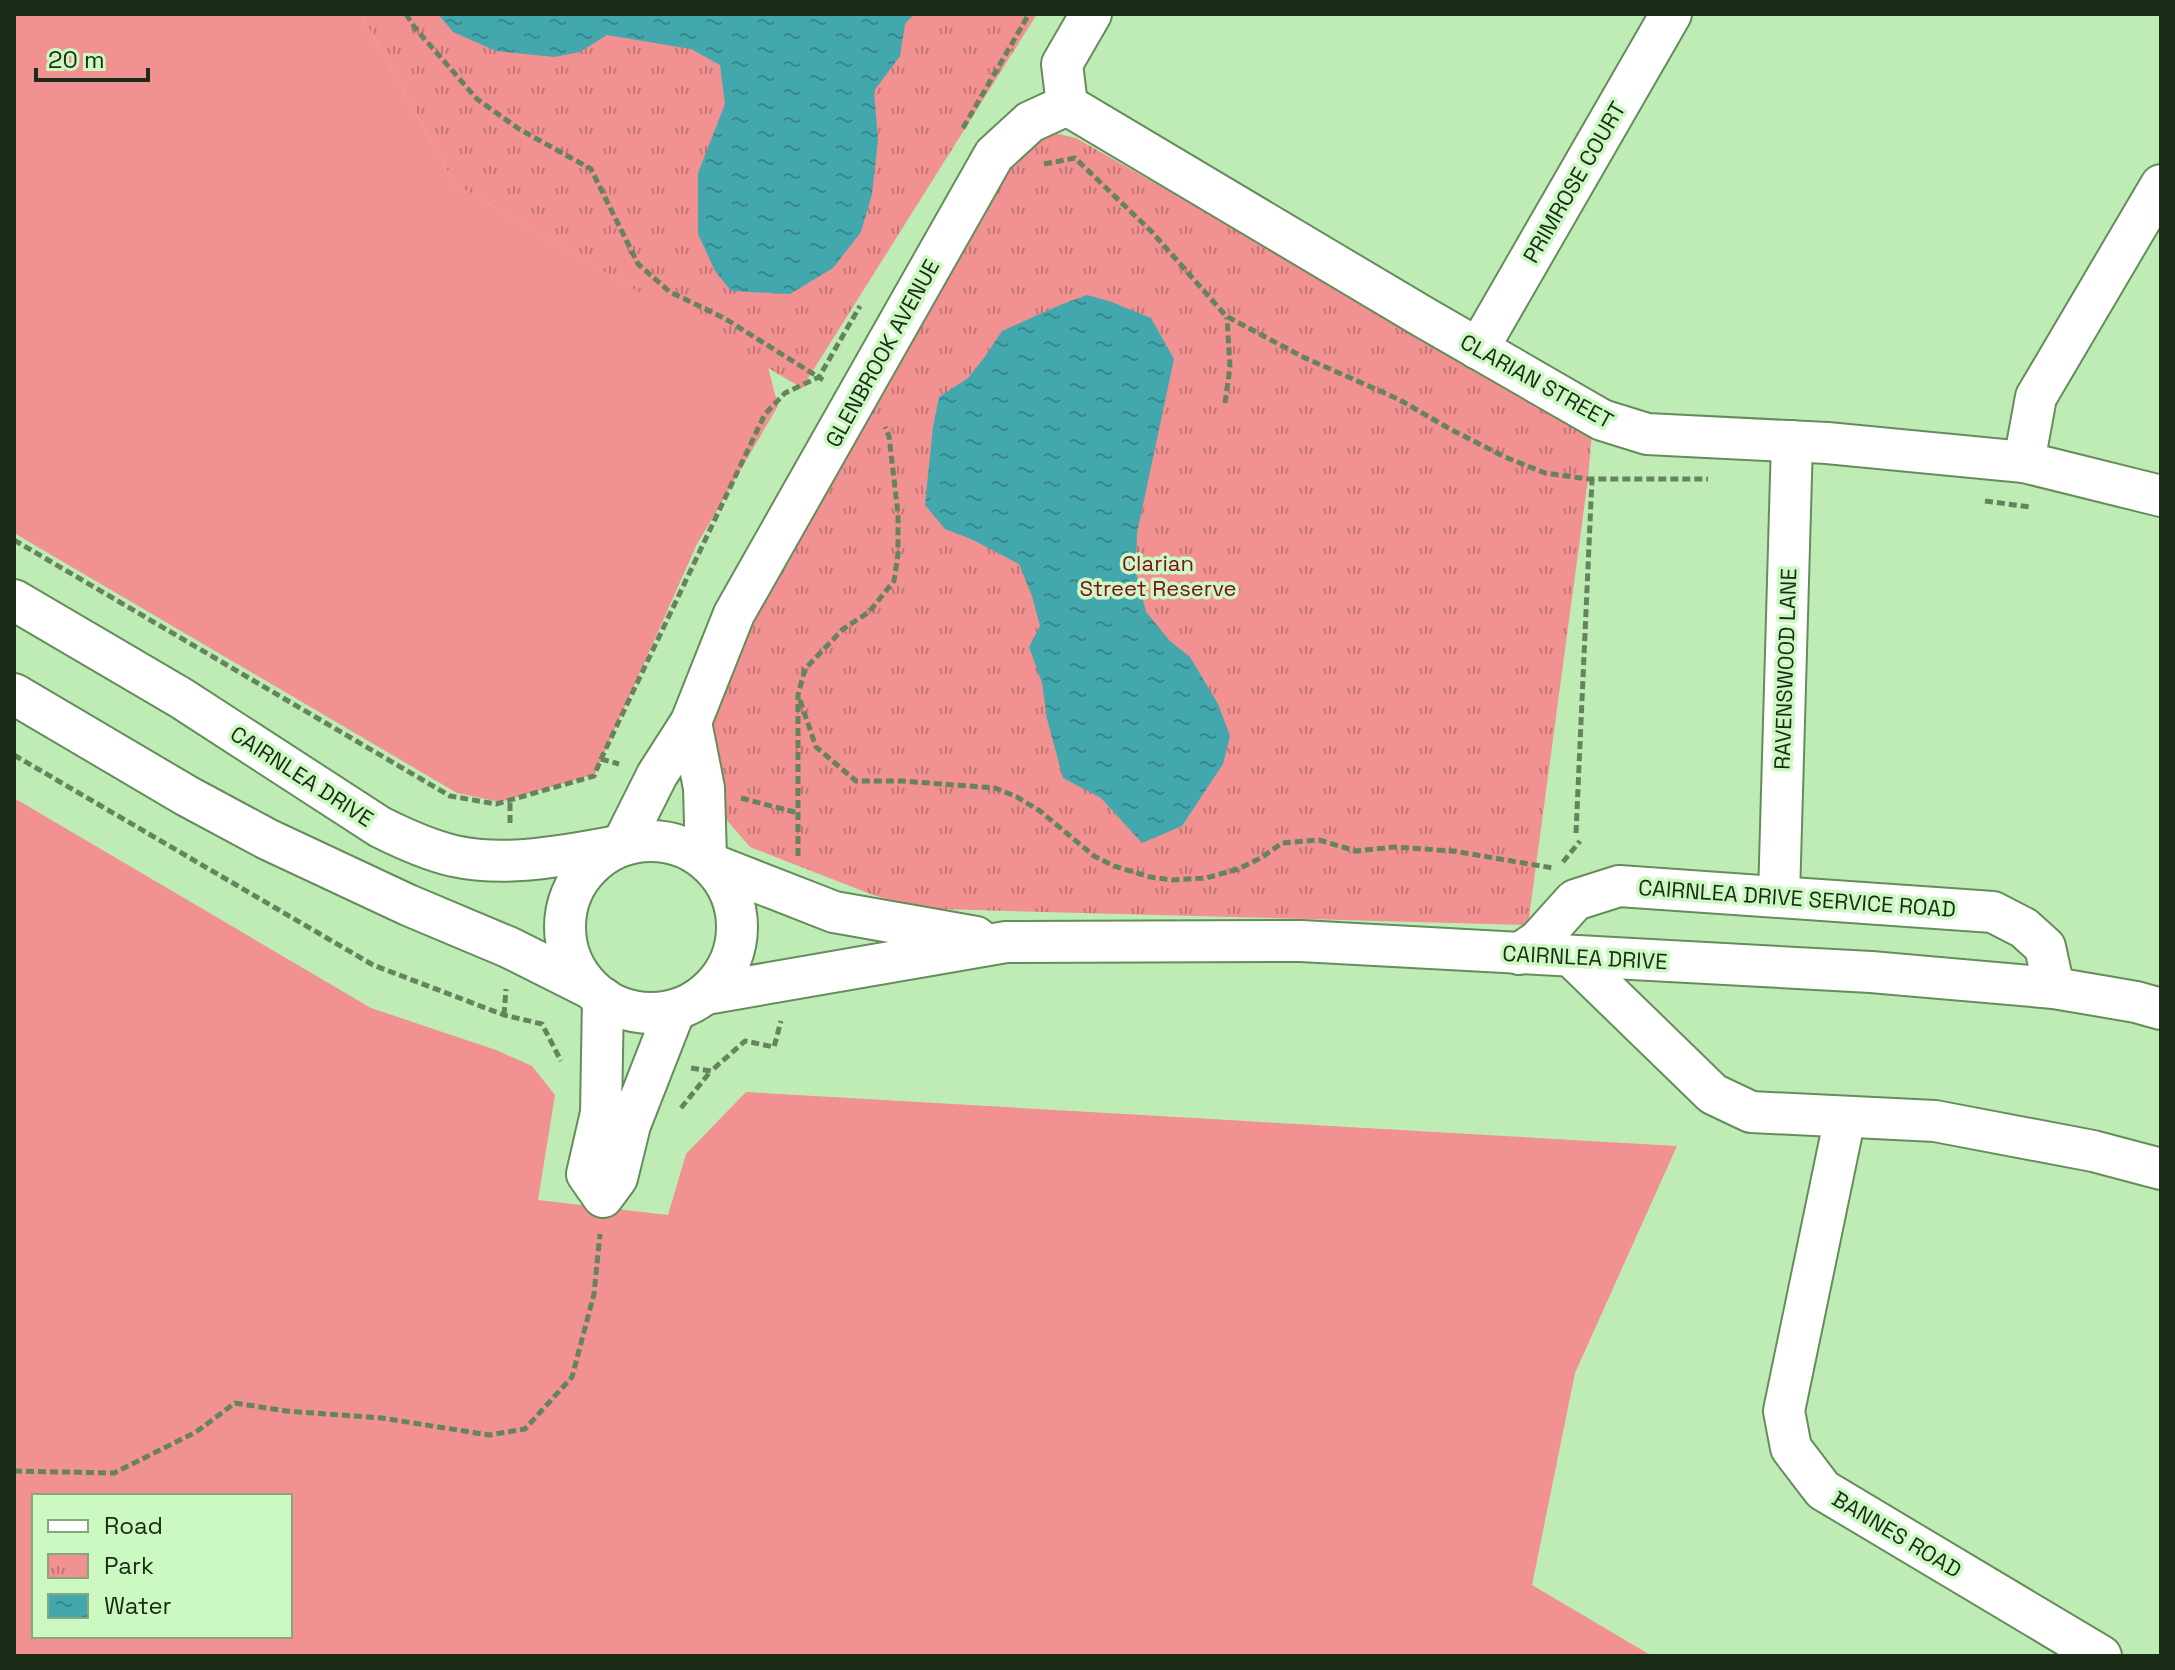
<svg xmlns="http://www.w3.org/2000/svg" width="2175" height="1670" viewBox="0 0 2175 1670" font-family="'Space Grotesk',sans-serif">
  <style>
    .grass { fill: #f19191; fill-rule: evenodd }
    .park { fill: url(#park-tufts) }
    .water { fill: url(#water-ripples) }
    .lines { fill: none; stroke-linecap: round; stroke-linejoin: round }
    .minor-casing { stroke: #648d5b; stroke-width: 44 }
    .path { stroke: #66835f; stroke-width: 5; stroke-dasharray: 8 4; stroke-linecap: butt }
    .minor { stroke: #fff; stroke-width: 40 }
    .labels { text-anchor: middle; stroke-width: 7; stroke-linejoin: round; paint-order: stroke }
    .street-label { font-size: 22px; fill: #1a2b16; stroke: #ccf9c2 }
    .park-label { font-size: 22px; fill: #830e22; stroke: #ccf9c2 }
  </style>
  <defs>
    <pattern id="park-tufts" width="24" height="20" patternUnits="userSpaceOnUse" patternTransform="scale(2)"><rect width="24" height="20" fill="#f19191"/><path d="M3 7l-1-3M5 7V3M7 7l1-3M15 17l-1-3M17 17v-4M19 17l1-3" fill="none" stroke="#c27775"/></pattern>
    <pattern id="water-ripples" width="26" height="14" patternUnits="userSpaceOnUse" patternTransform="scale(2)"><rect width="26" height="14" fill="#43a8ad"/><path d="M2 4q2-2 4 0t4 0M15 11q2-2 4 0t4 0" fill="none" stroke="#37898c"/></pattern>
  </defs>
  <rect width="100%" height="100%" fill="#bfecb5"/>
  <g class="grass">
    <path d="M14,14H361L455,184L768,367L778,406L696,546L595,774L500,802L457,793L14,533Z"/>
    <path d="M14,798L371,1008L496,1050L532,1066L555,1095L538,1200L668,1215L686,1154L746,1092L1677,1146L1575,1373L1532,1585L1652,1656H14ZM34,1496H290V1636H34Z"/>
  </g>
  <g class="park">
    <path d="M361,14H1037L802,388L455,184Z"/>
    <path d="M1054,133L1076,138L1592,432L1588,479L1528,925L937,909L905,904L873,895L750,847L725,818L713,794L707,755L716,708L745,626L1006,168L1031,145Z"/>
  </g>
  <g class="water">
    <path d="M438,14H914L905,24L900,56L874,91L878,140L872,194L861,232L833,268L790,294L731,291L715,271L698,234V173L725,104L720,65L691,49L607,35L580,52L554,57L496,51L453,32Z"/>
    <path d="M1087,295L1109,301L1151,318L1174,359L1137,533L1136,573L1146,612L1170,641L1190,657L1218,704L1230,736L1223,764L1182,826L1142,843L1101,798L1063,778L1047,719L1042,683L1029,647L1040,626L1032,596L1019,564L971,539L945,529L925,505L933,427L939,397L968,378L984,358L1002,331L1060,305Z"/>
  </g>
  <g class="lines">
    <g class="minor-casing">
      <g id="minor">
        <path d="M1067,105L1425,318L1602,420L1647,434L1827,443L2024,462L2161,496"/>
        <path d="M1478,349L1671,14"/>
        <path d="M2024,462L2036,397L2161,185"/>
        <path d="M14,600L181,698L380,827C404,839 428,850 454,856C509,868 564,855 619,846"/>
        <path d="M14,694L187,796L267,839L408,905L508,947L588,987"/>
        <path d="M691,722L704,788L706,860"/>
        <circle cx="651" cy="927" r="86"/>
        <path d="M622,845L657,775L691,722L734,614L994,155L1030,122L1067,105L1062,64L1091,14"/>
        <path d="M711,864L834,912L976,937"/>
        <path d="M1779,897L1792,441"/>
        <path d="M1519,954L1539,940L1575,900L1619,886L1993,912L2024,928L2045,947L2054,988"/>
        <path d="M1572,957L1713,1094L1751,1112L1935,1121L2093,1151L2161,1169"/>
        <path d="M706,994L1006,942L1301,941L1871,972L2054,988L2136,1002L2161,1009"/>
        <path d="M603,998L601,1113L587,1174L603,1197L617,1178L630,1125L675,1010"/>
        <path d="M1845,1117L1784,1411L1791,1448L1823,1490L2101,1656"/>
      </g>
    </g>
    <g class="path">
      <path d="M406,14L415,28L477,99L519,129L591,169L638,264L670,292L724,318L823,380"/>
      <path d="M963,128L1029,14"/>
      <path d="M1044,164L1075,158L1152,232L1226,316L1303,357L1398,399L1450,429L1505,457L1545,473L1588,479H1708"/>
      <path d="M1225,403L1230,367L1227,317"/>
      <path d="M1985,501L2030,507"/>
      <path d="M14,540L450,796L496,804L594,776L601,759L765,414L785,393L819,377L860,306"/>
      <path d="M800,700L816,747L856,781H902L995,788L1017,797L1040,811L1094,856L1114,866L1150,877L1172,880L1206,878L1238,869L1261,858L1282,843L1319,840L1356,851L1394,847L1453,851L1553,868"/>
      <path d="M14,755L373,965L504,1015L542,1024L561,1061"/>
      <path d="M601,759L619,764"/>
      <path d="M741,798L798,813"/>
      <path d="M510,823V800"/>
      <path d="M1576,833L1592,479"/>
      <path d="M798,856V695L805,669L843,629L869,612L894,581L898,554V514L889,436L885,427"/>
      <path d="M1563,862L1580,841"/>
      <path d="M504,1015L506,989"/>
      <path d="M691,1068L711,1071L745,1041L774,1047L781,1021"/>
      <path d="M681,1108L710,1072"/>
      <path d="M14,1471L114,1473L196,1432L235,1403L286,1411L382,1418L489,1435L525,1429L572,1377L594,1294L600,1234"/>
    </g>
    <use href="#minor" class="minor"/>
  </g>
  <g class="labels">
    <g class="street-label">
      <text transform="translate(1574 182) rotate(-60)" y="8">PRIMROSE COURT</text>
      <text transform="translate(882 353) rotate(-61)" y="8">GLENBROOK AVENUE</text>
      <text transform="translate(1537 381) rotate(29)" y="8">CLARIAN STREET</text>
      <text transform="translate(1785 669) rotate(-88)" y="8">RAVENSWOOD LANE</text>
      <text transform="translate(302 776) rotate(33)" y="8">CAIRNLEA DRIVE</text>
      <text transform="translate(1797 898) rotate(4)" y="8">CAIRNLEA DRIVE SERVICE ROAD</text>
      <text transform="translate(1585 957) rotate(3)" y="8">CAIRNLEA DRIVE</text>
      <text transform="translate(1897 1534) rotate(31)" y="8">BANNES ROAD</text>
    </g>
    <g class="park-label">
      <text x="1158" y="571">Clarian<tspan x="1158" dy="25">Street Reserve</tspan></text>
    </g>
  </g>
  <rect width="2175" height="1670" fill="none" stroke="#1a2b16" stroke-width="32"/>
  <rect x="32" y="1494" width="260" height="144" fill="#ccf9c2" stroke="#85a77d" stroke-width="2"/>
  <rect x="48" y="1520" width="40" height="12" fill="#ffffff" stroke="#85a77d" stroke-width="2"/>
  <text x="104" y="1534" font-size="24" fill="#1a2b16">Road</text>
  <rect x="48" y="1554" width="40" height="24" fill="url(#park-tufts)" stroke="#85a77d" stroke-width="2"/>
  <text x="104" y="1574" font-size="24" fill="#1a2b16">Park</text>
  <rect x="48" y="1594" width="40" height="24" fill="url(#water-ripples)" stroke="#85a77d" stroke-width="2"/>
  <text x="104" y="1614" font-size="24" fill="#1a2b16">Water</text>
  <path d="M36 68v12h112v-12" fill="none" stroke="#1a2b16" stroke-width="4"/>
  <text x="48" y="68" font-size="24" fill="#1a2b16" stroke="#ccf9c2" stroke-width="6" paint-order="stroke">20 m</text>
</svg>
